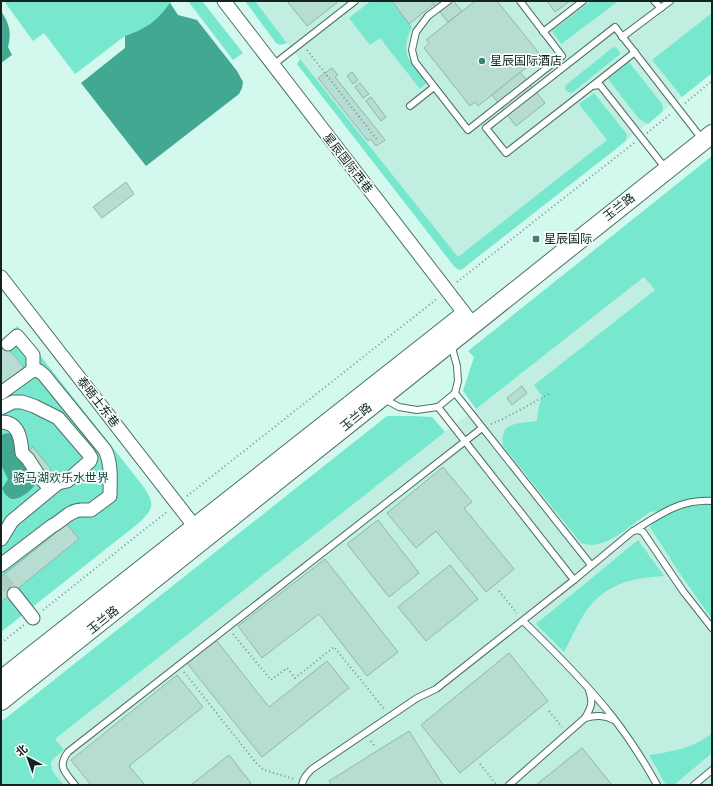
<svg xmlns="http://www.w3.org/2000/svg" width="713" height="786" viewBox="0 0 713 786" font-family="'Titillium Web','Noto Sans SC',sans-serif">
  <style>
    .built { fill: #c0efe2 }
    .green { fill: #77e7cd }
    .water { fill: #42a892 }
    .building { fill: #b7dcd2; stroke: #92b5ac }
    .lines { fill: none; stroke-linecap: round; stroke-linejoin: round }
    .street-tunnel { stroke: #adcdc5; stroke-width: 13; stroke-dasharray: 13 6; stroke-linecap: butt }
    .lane-casing { stroke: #4d6f66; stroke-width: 8 }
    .street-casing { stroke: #4d6f66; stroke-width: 15 }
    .secondary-casing { stroke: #4d6f66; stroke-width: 20 }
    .path { stroke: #79948c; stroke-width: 2; stroke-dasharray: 1 3; stroke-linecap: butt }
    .lane { stroke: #fff; stroke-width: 6 }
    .street { stroke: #fff; stroke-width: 13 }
    .secondary { stroke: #fff; stroke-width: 18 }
    .poi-dot { fill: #3f8172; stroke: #f7fefc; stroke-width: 1.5 }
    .labels { text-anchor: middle; stroke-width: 3.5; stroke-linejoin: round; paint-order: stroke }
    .poi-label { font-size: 12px; fill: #14231f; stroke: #f7fefc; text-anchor: start }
    .street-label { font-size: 12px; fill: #14231f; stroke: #f7fefc }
    .park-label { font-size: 12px; fill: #0c483d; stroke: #f7fefc }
  </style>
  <rect width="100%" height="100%" fill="#d3f8ee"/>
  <g class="built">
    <path d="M255,1H712V73L461,270Z"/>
    <path d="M712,223V785H43L32,757L445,432L476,409Z"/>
  </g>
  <g class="green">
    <path d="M4,1H172L161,16L147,27L136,33L125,36L75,74L44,33L33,41Z"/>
    <path d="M188,1H202L243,53L233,60Z"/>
    <path d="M245,1H255L287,43L280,45L276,43Z"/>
    <path d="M371,1H392L412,27C407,38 404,46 408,58L426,81V83L420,89L380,38L370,45L349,18Z"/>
    <path d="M591,1H615L616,3L561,44L552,31Z"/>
    <path d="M712,13V73L682,97L652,60Z"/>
    <path d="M614,47C617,48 619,50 620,53L619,55L573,92L571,93L566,91L565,87L566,85L612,48Z"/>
    <path d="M300,59L458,257L607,140L579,104L594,93L626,133L627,136L626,141L461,270L457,269L453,265L297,64Z"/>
    <path d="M629,62L662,104L663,108L662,112L648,124L639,119L608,79Z"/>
    <path d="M712,156V619L678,571L650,527L663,512C659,512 654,511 650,512C647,514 643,517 640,519C623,531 603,551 581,543L503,446C499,421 518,424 537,421L538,410L542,396L534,385L655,290L644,277L476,409L463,391L474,357L468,351Z"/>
    <path d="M17,326L143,486C154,503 155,507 140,522L1,632V341Z"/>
    <path d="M387,416H412L432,417L445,432L55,739L64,750C61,753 57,755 54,758C45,766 58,778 64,785H2L1,784V722Z"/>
    <path d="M638,540L664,576C631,578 604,584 584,614C577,625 571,639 564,652L536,624Z"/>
    <path d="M712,733V753L674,785H666L649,755C670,752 695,748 712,733Z"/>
  </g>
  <g class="water">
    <path d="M170,3L178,15L197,20L237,71L243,82L242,88L239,94L146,166L81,83L125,48V36C146,29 157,21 170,3Z"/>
    <path d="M1,11C9,23 12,32 8,47L12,55L1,63Z"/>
    <path d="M8,433L13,435L22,461L36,482C34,489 21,499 13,499C8,499 3,492 2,488L7,481L8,479L1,465V435Z"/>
  </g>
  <g class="building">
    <path d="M287,1H339L307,26Z"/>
    <path d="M392,1H438L409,24Z"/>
    <path d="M431,1H453L462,11L448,22Z"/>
    <path d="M475,1H497L539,53L533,57L536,60L478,106L475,102L470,106L424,48L429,43L426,40Z"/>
    <path d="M547,1H570L555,12Z"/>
    <path d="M332,68L338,75L335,77L385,140L376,146L371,139L368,141L318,78Z"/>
    <path d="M352,72L358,80L353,84L347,76Z"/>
    <path d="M520,72L545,103L516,126L492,95Z"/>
    <path d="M360,83L369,94L363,98L355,87Z"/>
    <path d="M371,97L386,117L381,121L366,101Z"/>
    <path d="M126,182L134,194L102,218L93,207Z"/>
    <path d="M4,344L24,367L1,387V346Z"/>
    <path d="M522,386L527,393L512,405L507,398Z"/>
    <path d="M33,447L51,469L45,474L27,452Z"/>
    <path d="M443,467L472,502L464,508L514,569L486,592L436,531L416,548L387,513Z"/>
    <path d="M378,520L419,573L389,597L347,544Z"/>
    <path d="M67,524L79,539L1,602V577Z"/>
    <path d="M325,559L398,652L367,676L319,614L262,658L238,626Z"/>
    <path d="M450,565L478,599L426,641L398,607Z"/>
    <path d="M216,640L269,707L327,661L349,688L262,757L187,663Z"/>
    <path d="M509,653L548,701L460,773L421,725Z"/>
    <path d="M177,675L203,707L129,766L145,785H91L71,760Z"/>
    <path d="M409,731L443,785H331L329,781Z"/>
    <path d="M582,748L612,785H536Z"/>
    <path d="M229,755L251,783L248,785H191Z"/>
  </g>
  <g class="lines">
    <path class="street-tunnel" d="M1,578L14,594"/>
    <g class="lane-casing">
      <g id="lane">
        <path d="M448,1L428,16L416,32L412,50L415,62L468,130L562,56L520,1"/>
        <path d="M654,1L661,8"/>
        <path d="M543,32L583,1"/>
        <path d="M622,37L670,1"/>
        <path d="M273,65L355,1"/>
        <path d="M592,86L635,52"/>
        <path d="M410,106L434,87"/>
        <path d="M666,169L600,85L592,86L506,153L486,128L615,27L702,139"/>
        <path d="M455,393L591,565"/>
        <path d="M384,399L399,407L417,410L438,407L455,393L458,381L457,366L451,344"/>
        <path d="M438,407L574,580"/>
        <path d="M635,530C660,514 681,499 712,501"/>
        <path d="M523,621C554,651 585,682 612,716C629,738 644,761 657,785"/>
        <path d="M589,690C593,703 592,706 585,718C596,715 604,715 614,720"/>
        <path d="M75,785C65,772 57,767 68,752L482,428"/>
        <path d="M302,785C303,778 307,774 312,769L417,698L436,689L574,580L633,531L638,530L643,532L683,591L712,628"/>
        <path d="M509,785L585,718"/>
        <path d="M694,785L712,770"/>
      </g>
    </g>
    <g class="street-casing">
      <g id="street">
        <path d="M224,1L472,323"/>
        <path d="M1,277L195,527"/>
        <path d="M8,344L17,336L33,355V370"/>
        <path d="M1,393L33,370L39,371L44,375L105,450C112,464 110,480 110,496L91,510C88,510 84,510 81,510C70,510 62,521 52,526L1,565"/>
        <path d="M1,408L13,402H22L34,406L58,418L88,453L91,458L90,461L67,481L58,483L12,521L1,539"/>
        <path d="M1,422C19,422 21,439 22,453L28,459L37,473L50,489"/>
        <path d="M14,594L33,618"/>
      </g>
    </g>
    <g class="secondary-casing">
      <g id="secondary">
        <path d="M1,680L460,318"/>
        <path d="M1,701L712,134"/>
      </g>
    </g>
    <g class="path">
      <path d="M307,50L378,141"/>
      <path d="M685,103L712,81"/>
      <path d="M647,133L672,113"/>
      <path d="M457,282L634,143"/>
      <path d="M491,424L505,418L549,394"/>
      <path d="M187,496L438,298"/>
      <path d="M499,591L517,613"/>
      <path d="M43,610L168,511"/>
      <path d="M233,634L271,680L287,668L295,678L334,647L385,710"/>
      <path d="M1,643L24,625"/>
      <path d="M184,672L257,764L264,770L294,779"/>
      <path d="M549,711L562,727"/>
      <path d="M371,741L375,747"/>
      <path d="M480,764L497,785"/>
    </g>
    <use href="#lane" class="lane"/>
    <use href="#street" class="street"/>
    <use href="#secondary" class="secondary"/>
  </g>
  <g class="poi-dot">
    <circle cx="482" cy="61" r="4"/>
    <rect x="532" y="235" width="8" height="8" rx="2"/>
  </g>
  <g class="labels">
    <g class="poi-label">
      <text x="490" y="65">星辰国际酒店</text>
      <text x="544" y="243">星辰国际</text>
    </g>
    <g class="street-label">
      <text transform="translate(348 163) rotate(52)" y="4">星辰国际西巷</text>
      <text transform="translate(619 207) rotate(-38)" y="4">玉兰路</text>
      <text transform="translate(98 402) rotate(52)" y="4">泰晤士东巷</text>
      <text transform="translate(356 417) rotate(-39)" y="4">玉兰路</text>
      <text transform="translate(103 620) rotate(-39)" y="4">玉兰路</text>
    </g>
    <g class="park-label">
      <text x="61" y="482">骆马湖欢乐水世界</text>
    </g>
  </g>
  <rect width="713" height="786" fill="none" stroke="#14231f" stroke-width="4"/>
  <g transform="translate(28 758) rotate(319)" stroke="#f7fefc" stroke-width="3" paint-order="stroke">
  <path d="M0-3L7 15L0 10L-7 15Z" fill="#14231f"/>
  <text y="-6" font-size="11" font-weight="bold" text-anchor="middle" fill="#14231f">北</text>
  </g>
</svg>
